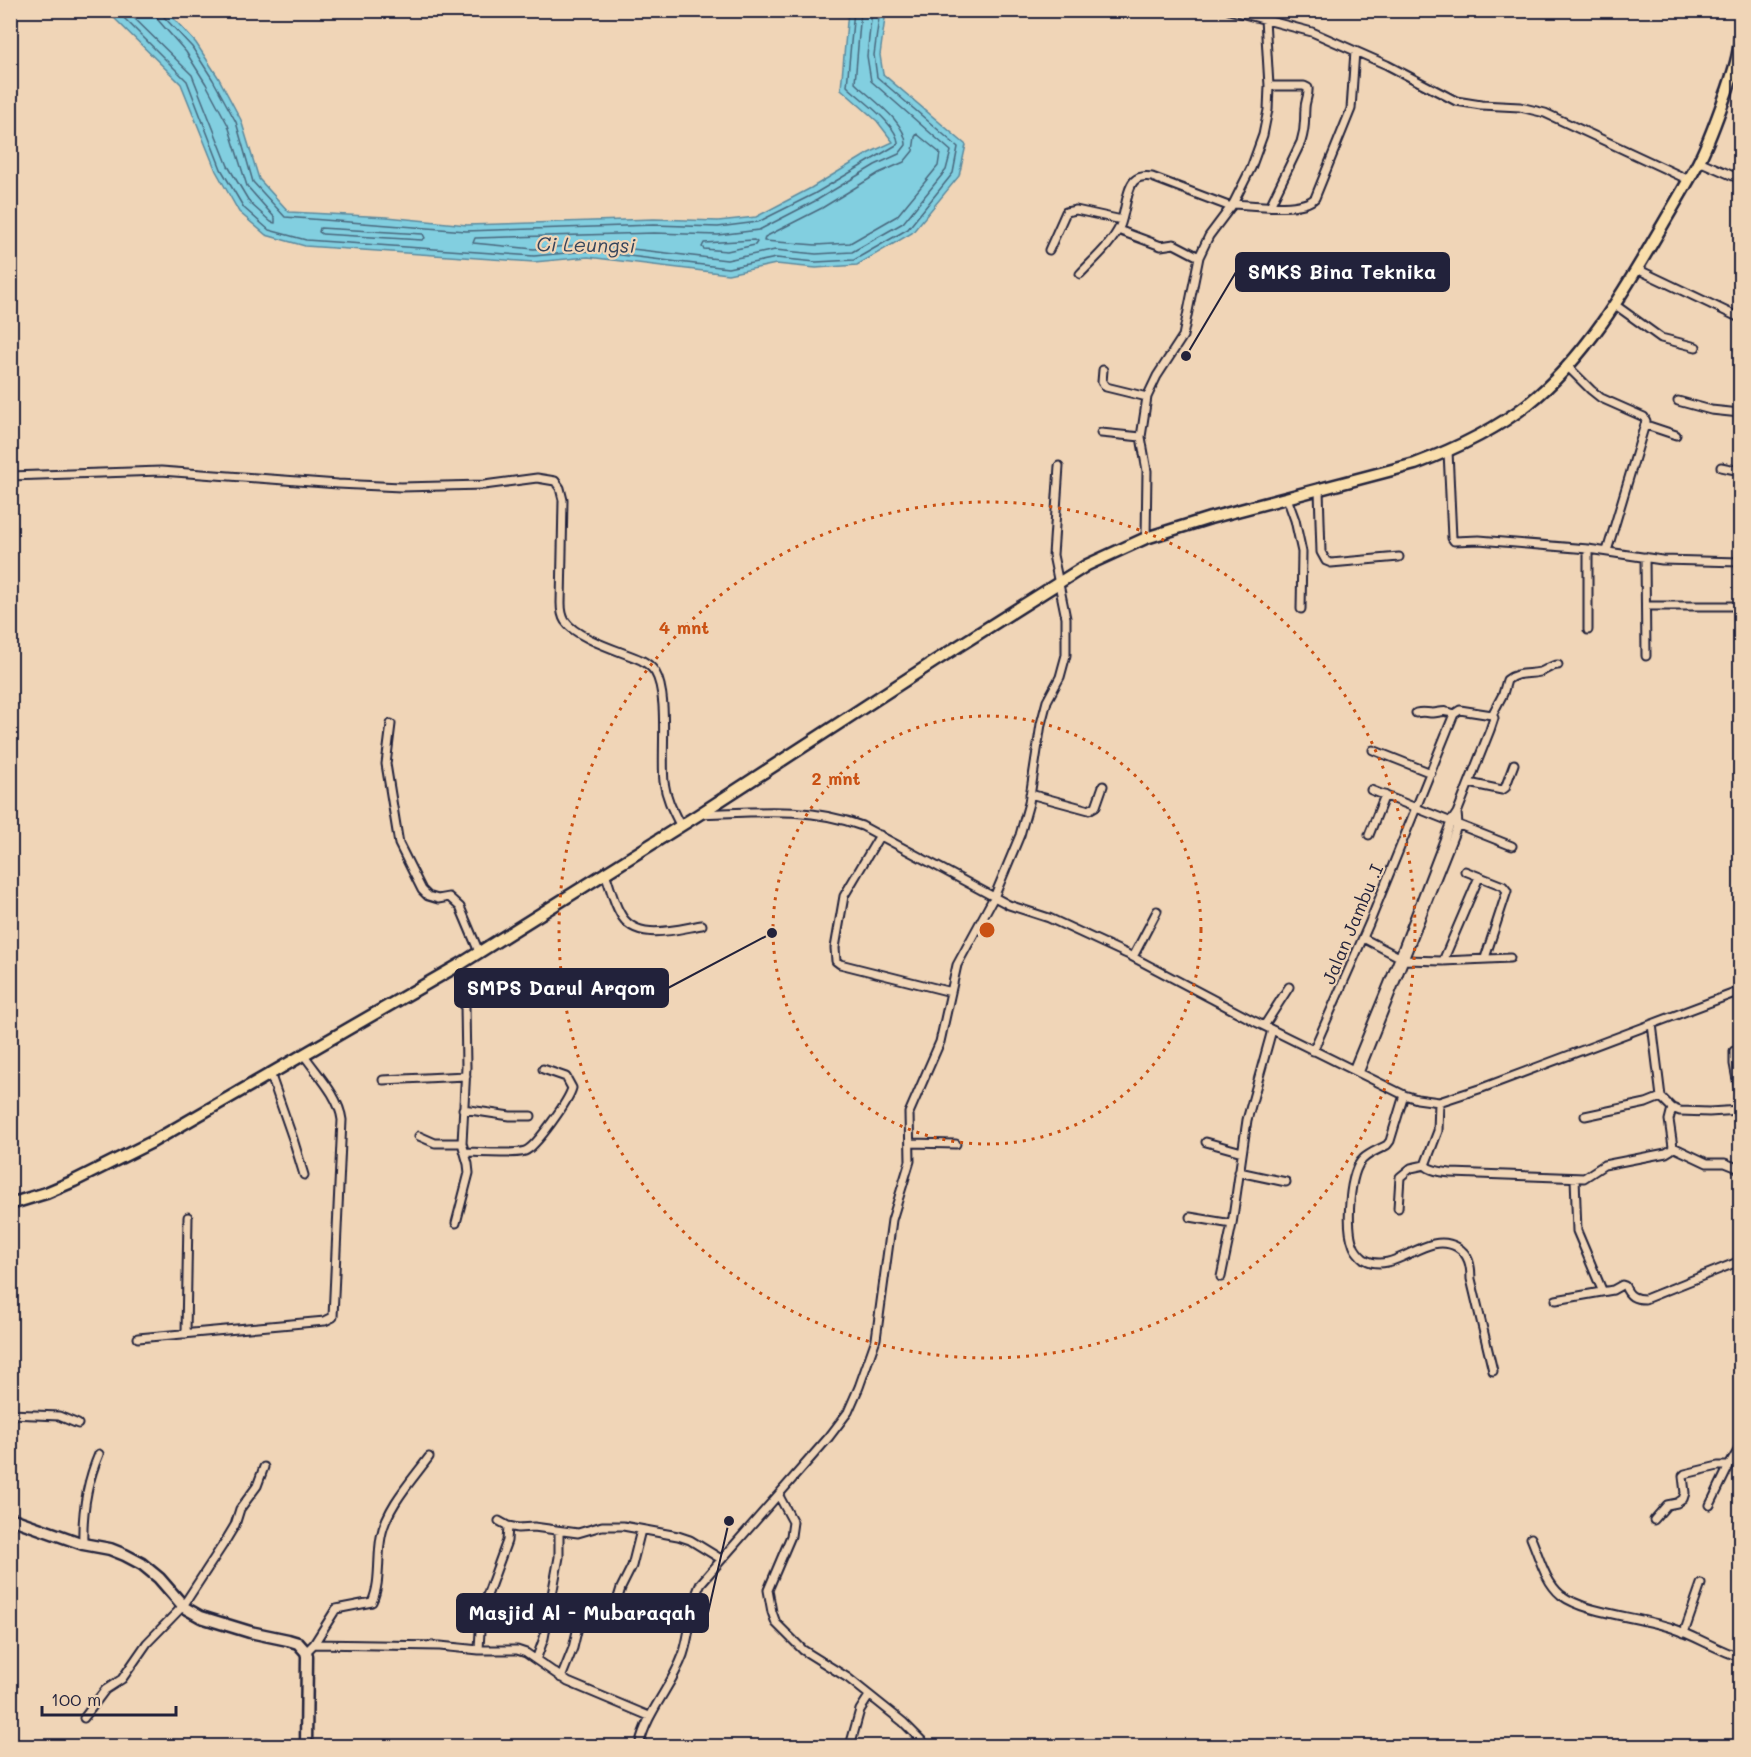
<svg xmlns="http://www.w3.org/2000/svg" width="1751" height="1757" font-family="Mali,sans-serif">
<rect width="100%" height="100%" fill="#f0d5b7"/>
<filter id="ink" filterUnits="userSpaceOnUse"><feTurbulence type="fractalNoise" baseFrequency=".0167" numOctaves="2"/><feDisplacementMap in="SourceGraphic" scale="12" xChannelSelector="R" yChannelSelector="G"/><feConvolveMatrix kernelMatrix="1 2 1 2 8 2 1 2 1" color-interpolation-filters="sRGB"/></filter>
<g filter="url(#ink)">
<path fill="#82cfe0" stroke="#5c8a9e" stroke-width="1.5" d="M107 11H167L196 43 218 77 241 120 259 179 289 212 387 217 467 225 654 219 718 221 756 217 811 188 869 153 893 142 877 121 841 89 848 11H886L880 55 883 74 966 145 959 176 912 233 857 265 816 268 776 264 728 274 588 257 534 262 305 246 266 235 239 212 216 171 181 84Z"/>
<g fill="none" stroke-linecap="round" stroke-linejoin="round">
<path stroke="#48677d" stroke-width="1.5" d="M116 10 187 81 221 169 244 208 269 230 306 240 534 256 588 251 728 268 776 258 816 262 854 260 908 229 953 173 958 147 877 77 874 55 880 10
M126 10 192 75 228 166 250 203 271 222 275 223V218L247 186 228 125 206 84 186 52 158 20 155 10
M163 10 164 17 192 47 213 80 236 122 253 182 285 217 466 231 654 225 718 227 758 222 814 194 898 144C899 125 860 99 847 86L854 10
M861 10 855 83C870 98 907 122 906 145L899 154 875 165 817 200 759 230 718 235 654 233 475 238 473 243 534 249 589 244 727 260 775 250 816 254 852 252 903 223 946 170 951 151 871 81 867 56 872 10
M917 134 940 153 938 166 897 216 850 243 816 245 764 241 765 237 822 208 879 173 904 162 913 151 915 137Z
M320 228 423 234 425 238 422 240 322 234 319 232Z
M754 240 757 242 755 245 727 251 704 249 702 247 704 243Z"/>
<g stroke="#22223b" stroke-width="11">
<path id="street" d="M1229 10 1312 32 1387 65 1456 101 1481 105 1520 107 1545 113 1689 180
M1269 86H1304L1308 88C1309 95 1305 101 1305 108 1304 123 1306 126 1301 142L1270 206
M1699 161 1740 179
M1233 204C1252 205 1301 212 1315 198L1351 109 1355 51
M1118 230 1161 246 1174 244 1199 257
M1049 250 1066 212 1076 210 1122 220
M1637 269 1740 318
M1080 274C1094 259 1111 245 1120 226 1125 215 1126 190 1134 181 1139 176 1145 176 1152 177L1231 207
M1614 304 1661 338 1696 347
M1567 366 1591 390 1601 398 1644 417 1646 421 1607 551
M1103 370 1102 382 1106 387 1147 397
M1678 401 1711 410 1740 413
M1646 425 1676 435
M1101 433 1141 437
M1448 451 1452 538 1454 541 1479 540 1588 549 1662 560 1740 562
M1721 467 1740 471
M10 476 161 471 338 484 401 487 484 485 537 478 555 481 560 488 563 500 561 603C561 609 562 616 565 621 577 639 621 651 641 660 647 663 651 666 655 672 669 695 661 753 664 782 666 798 673 811 680 825
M1319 490 1321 552 1326 561 1331 563 1399 557
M1287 498 1295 520 1302 552 1301 609
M1146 538 1147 471 1141 437 1147 397 1157 376 1183 336 1199 257 1209 236 1233 204 1251 168 1263 135 1268 110 1269 86 1265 19
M1645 557 1646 656
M1739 562 1740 549
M1646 606H1740
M1588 630V549
M1416 713C1424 711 1426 713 1433 713 1442 712 1445 710 1454 714
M1492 715 1503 694 1507 680C1519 671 1528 675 1540 672 1547 670 1551 665 1558 665
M391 724 386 764 399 844 422 890 428 896 438 899 449 897 460 907 479 952
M1373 750 1431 773
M1469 783 1502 790 1505 788 1514 764
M1371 790 1512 846
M1030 794 1089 810 1096 806 1103 786
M701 814C756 812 810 806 862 826L1009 905 1049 918 1127 954 1254 1021 1404 1095 1417 1099 1439 1102 1482 1088 1740 991
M880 835 844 896 835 948 836 961 840 964 951 992
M1369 835 1385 795
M1465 871 1503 886 1507 891 1485 958
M605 873C610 886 613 901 620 913 635 943 677 929 702 925
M1363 938 1405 960 1443 961 1510 958
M1133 957 1157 911
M1443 961 1479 877
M1652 1024 1661 1097 1672 1108 1680 1111 1709 1112 1740 1110
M1264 1026 1289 987
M1313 1051 1369 924 1454 714 1460 710 1492 715 1494 718 1490 730 1457 813 1451 822 1399 958 1353 1070
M1734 1051V1064L1740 1096
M270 1073 293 1139 304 1175
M1359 1073 1458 824 1457 813
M383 1080 466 1076
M1404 1095 1390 1141 1387 1145C1380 1149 1369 1153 1363 1159 1349 1172 1346 1227 1353 1244 1354 1249 1360 1256 1364 1259 1395 1277 1426 1229 1457 1247 1469 1254 1471 1266 1471 1279L1493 1371
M1439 1102 1438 1131 1425 1165C1430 1171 1443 1172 1451 1173L1584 1178 1604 1165 1666 1153 1671 1150 1673 1147
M1672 1108 1669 1120 1673 1147
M463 1109 510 1116H531
M1585 1116 1646 1103 1661 1097
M419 1136 435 1143H462
M1206 1142 1242 1152
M910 1143 956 1144
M1673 1147 1707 1163H1725L1740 1169
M465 1152C479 1152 514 1155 525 1151 536 1147 569 1100 572 1088L566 1077 543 1069
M1239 1172 1286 1182
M1575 1178 1577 1231 1602 1290
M1398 1208 1400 1177 1411 1168 1425 1165
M1190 1217 1232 1224
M456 1223 469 1173 468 1164 462 1143 466 1067 465 1005 459 965
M1221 1277 1232 1224 1247 1120 1272 1030
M1556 1300 1613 1290 1622 1285 1625 1286C1629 1296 1634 1299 1645 1299L1740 1261
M186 1334 188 1217
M138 1338 325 1321 333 1317 342 1120C339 1096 317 1074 304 1055
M10 1414 59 1416 78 1424
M779 1496 793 1522 791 1536 768 1590 772 1612 776 1623 803 1650 848 1678 903 1722 927 1746
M1710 1505 1729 1466
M1654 1520 1667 1505 1677 1503 1683 1499 1685 1493 1683 1476 1685 1474 1718 1466H1729L1740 1447
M499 1521 508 1526 518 1528 534 1527 578 1533 602 1526H623L678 1536 690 1540 721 1559
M1531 1538C1539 1556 1545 1582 1561 1595 1586 1614 1642 1617 1672 1628 1696 1636 1717 1650 1740 1657
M83 1544C82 1513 87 1482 99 1454
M1684 1633 1701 1584
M314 1644 336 1609 372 1602C381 1583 377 1558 381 1537 386 1508 412 1480 429 1457
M479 1650 481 1612 507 1541 508 1526
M306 1652 314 1644 440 1646 479 1650H517L526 1653 568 1682 649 1716
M536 1660 544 1638 559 1557V1531
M561 1678 573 1648 582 1610C592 1610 601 1619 611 1620L612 1617 621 1588 632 1566 641 1530
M84 1718 105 1690 122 1679 147 1643 183 1606 226 1540 235 1525 240 1509 257 1486 264 1467
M257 1746V1743
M639 1746C647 1711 671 1688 683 1655 691 1632 690 1604 701 1583L829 1437 848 1412 859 1387 876 1339 892 1220 910 1161 909 1113 940 1042 957 965 995 895 1020 835 1029 803 1041 724 1047 701 1060 677 1066 655V618L1053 555 1059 466
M850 1746 860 1710 869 1696
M1738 1746 1740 1735"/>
</g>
<g stroke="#22223b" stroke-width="15">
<path id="secondary" d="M10 1518 83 1544 110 1549 125 1555 142 1564 159 1578 185 1608 201 1617 250 1632 288 1640 298 1643 306 1652 307 1656 306 1746"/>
</g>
<g stroke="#22223b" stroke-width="15">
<path id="primary" d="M10 1204 46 1193 74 1181 152 1142 459 965 698 815 935 661 1087 565 1146 538 1210 518 1415 464C1455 449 1494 431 1528 404 1586 358 1625 290 1662 226 1674 205 1687 184 1698 163 1710 140 1718 115 1727 91 1733 73 1739 56 1740 38"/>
</g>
<use href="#street" stroke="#f0d5b7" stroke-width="7"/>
<use href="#secondary" stroke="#f0d5b7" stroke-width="10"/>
<use href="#primary" stroke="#f9deab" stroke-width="10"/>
</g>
</g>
<g fill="none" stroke="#ca5113" stroke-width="3" stroke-dasharray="3 6">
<circle cx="987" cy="930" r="214"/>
<circle cx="987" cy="930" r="428"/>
</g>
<g text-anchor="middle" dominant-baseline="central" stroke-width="4.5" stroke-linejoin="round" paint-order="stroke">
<g font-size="18" fill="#22223b" stroke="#f0d5b7">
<text transform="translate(1352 924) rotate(-67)">Jalan Jambu .I</text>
</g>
<g font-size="20" font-style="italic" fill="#35455c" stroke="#f0d5b7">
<text transform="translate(586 244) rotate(1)">Ci Leungsi</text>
</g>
</g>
<circle cx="987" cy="930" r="9" fill="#ca5113" stroke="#f0d5b7" stroke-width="3"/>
<g font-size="18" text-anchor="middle" font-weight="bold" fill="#ca5113" stroke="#f0d5b7" stroke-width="4.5" stroke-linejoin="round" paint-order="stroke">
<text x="684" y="634">4 mnt</text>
<text x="836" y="785">2 mnt</text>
</g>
<path fill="none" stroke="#22223b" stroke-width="2" d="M1186 356L1236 272M772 933L668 988M729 1521L708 1613"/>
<g fill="#22223b" stroke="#f0d5b7" stroke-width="2">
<circle cx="1186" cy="356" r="6"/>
<circle cx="772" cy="933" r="6"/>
<circle cx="729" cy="1521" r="6"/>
</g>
<g fill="#22223b" stroke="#22223b" stroke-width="2">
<rect x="1236" y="253" width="213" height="38" rx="6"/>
<rect x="455" y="969" width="213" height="38" rx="6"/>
<rect x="457" y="1594" width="251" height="38" rx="6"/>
</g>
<g font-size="20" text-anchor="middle" font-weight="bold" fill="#fff">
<text x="1342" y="279">SMKS Bina Teknika</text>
<text x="561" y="995">SMPS Darul Arqom</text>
<text x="582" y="1620">Masjid Al - Mubaraqah</text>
</g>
<rect width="1751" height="1757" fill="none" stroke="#f0d5b7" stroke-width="36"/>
<rect x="18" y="18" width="1715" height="1721" fill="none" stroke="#22223b" stroke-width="2" filter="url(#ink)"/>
<path d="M42 1706v9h134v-9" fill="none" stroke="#22223b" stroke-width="3"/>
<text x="51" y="1706" font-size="18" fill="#22223b" stroke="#f0d5b7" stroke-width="4.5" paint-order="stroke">100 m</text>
</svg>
